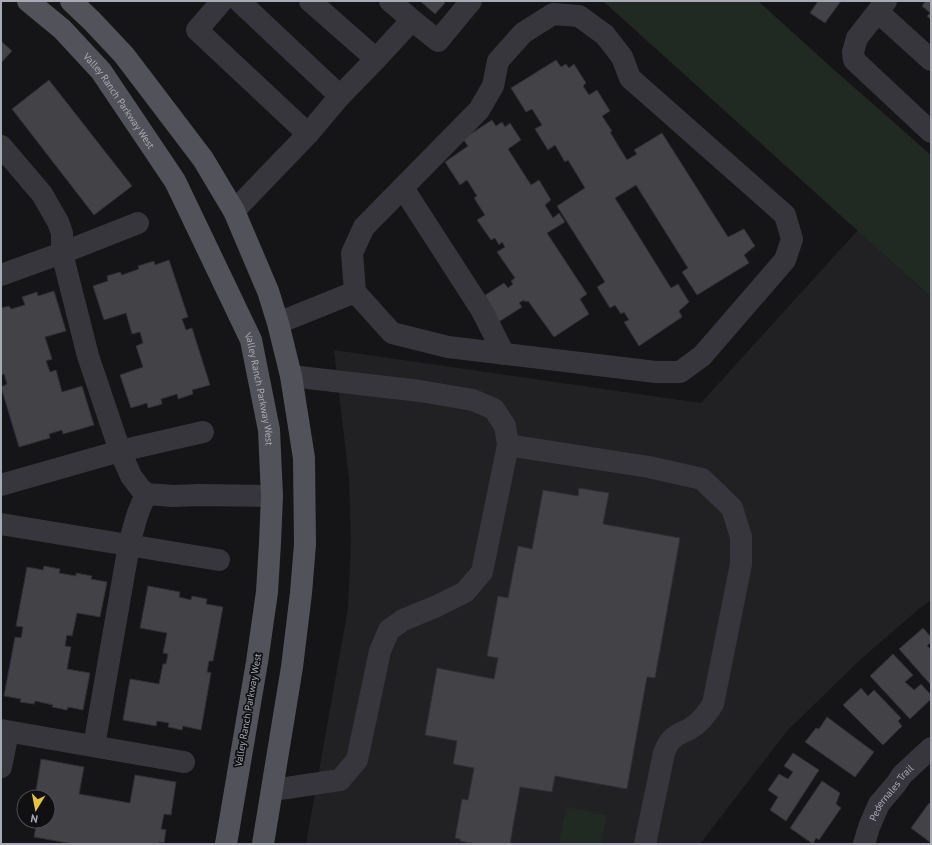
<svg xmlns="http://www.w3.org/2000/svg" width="932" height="845" font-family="'PT Sans',sans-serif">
<rect width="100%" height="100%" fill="#151517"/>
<path fill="#212124" d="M858 230 931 297V600L920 608 861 659 787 731 700 844H306L348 608 351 544 349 479 334 350 701 403Z"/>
<path fill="#212923" d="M603 1H758L832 68 931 155V297Z
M566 807 607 815 601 844H559Z"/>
<path fill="#424247" stroke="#302f33" d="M420 1H443L445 3 435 14Z
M818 1H841L825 23 810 13Z
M924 1H931V20L927 16 930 13 922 6 925 2Z
M1 41 12 51 1 63Z
M556 60 561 67 566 64 569 68 574 64 586 83 583 86 589 95 597 90 610 111 602 116 612 131 610 132 627 160 637 154 634 150 662 133 728 237 744 229 755 246 744 255 749 263 697 295 682 272 688 268 636 185 615 198 671 288 678 284 689 302 679 311 682 317 639 346 624 322 629 320 624 312 621 314 615 305 610 308 597 287 605 282 557 206 585 188 568 160 565 162 555 145 548 150 535 129 542 125 532 109 526 112 511 88Z
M49 80 132 186 94 215 12 109Z
M492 120 496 126 502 122 505 127 510 123 521 140 508 149 531 185 539 180 551 200 545 205 553 218 559 213 565 222 547 233 587 294 580 299 589 314 554 337 528 301 525 302 524 300 519 303 522 307 497 323 481 298 504 283 508 288 513 284 511 281 515 278 497 252 505 247 502 242 499 245 495 238 491 240 477 220 485 215 474 198 477 196 467 180 460 185 445 162 468 146 463 139Z
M169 260 188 317 182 319 186 330 192 328 210 385 192 390 193 394 178 399 177 394 161 399 162 404 148 408 147 403 131 408 120 375 143 367 136 346 143 343 140 332 132 334 126 313 104 320 93 286 108 281 107 276 120 272 122 275 139 269 138 266 154 261 155 265Z
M54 291 66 331 45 337 52 359 46 361 50 372 56 370 62 392 82 386 94 425 63 434 62 430 49 434 50 438 19 447 1 387 7 384 4 374 1 375V308L9 306 11 309 25 305 22 297 37 292 38 296Z
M579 488 609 493 603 524 680 538 655 678 647 677 627 789 555 776 552 792 520 787 510 844H477L460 841V839L455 838 462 799 468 800 474 768 453 764 457 741 425 735 437 668 494 679 498 658 487 656 498 596 508 598 518 546 532 549 543 490 578 496Z
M44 566 60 569 59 573 76 576V573L92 576 91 579 107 582 100 617 77 613 72 636 67 635 65 646 71 647 67 669 90 673 83 710 68 707 67 710 52 707 53 705 35 701 34 704 20 702 21 699 4 696 15 637 21 638 23 627 16 626 27 567 43 570Z
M148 586 180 592 179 597 191 600 192 596 207 599 206 604 223 607 213 661H209L207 672 211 673 201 730 183 726 182 730 168 727 169 723 157 721 156 726 123 720 130 679 159 684 163 664H166L168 654 163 653 167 633 140 628Z
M923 628 931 637V642L927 646 931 649V685L899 649Z
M893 654 913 675 905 682 914 690 921 684 931 695V699L910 719 870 676Z
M861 688 868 696 874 690 901 718 898 721 902 726 883 745 843 705Z
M827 717 874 752 855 777 805 742 816 728 819 729Z
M793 753 819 770 786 821 770 810 778 797 768 790 779 774 788 779 793 772 784 766Z
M41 759 84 767 79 794 130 803 135 775 176 782 171 815 164 814 161 829 166 830 164 843 159 842V844H73L34 837 37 821H48V797H40V792L36 791Z
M822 781 840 793 836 804 841 808 819 840 816 838 813 844 790 828Z
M929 803 931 804V843L911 828Z"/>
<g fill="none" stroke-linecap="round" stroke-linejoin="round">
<g stroke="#36363c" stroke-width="22">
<path d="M222 1 197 30 308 134"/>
<path d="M239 1 340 96"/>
<path d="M310 1 376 59"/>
<path d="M886 1 857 38 853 52 854 60 931 132"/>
<path d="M878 12 931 60"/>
<path d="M412 20 438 41 471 1"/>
<path d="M1 146 42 194 58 222 62 233V253L88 356 120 451 131 476 140 488 147 494 173 496 198 495 272 496"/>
<path d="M403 188 481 309 504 354"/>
<path d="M234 211 308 134 340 96 376 59 412 20 390 1"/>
<path d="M1 275 62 253 138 223"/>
<path d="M278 323 355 292 392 333 448 347 656 372H680L702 356 785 260 792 239 785 215 630 78 622 57 605 35 579 16 553 14 523 33 498 61 493 86 479 110 364 227 352 253 355 292"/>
<path d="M508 445 649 467 702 479 732 508 741 537V564L713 704C707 713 701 722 691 728 689 730 685 731 683 732 672 737 668 742 664 753L645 844"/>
<path d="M1 485 120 451 203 432"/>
<path d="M1 524 219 560"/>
<path d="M1 730 184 762"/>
<path d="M94 746 129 545C134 527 137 510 147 494"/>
<path d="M1 767 8 732"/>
<path d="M273 790 340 780 357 760 380 651 389 630 403 620 437 606 465 592 482 572 508 445 505 426 494 409 473 400 420 391 291 376"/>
<path id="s1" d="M864 844 869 827 879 804 896 784 902 775 931 748"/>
</g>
<g stroke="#52535a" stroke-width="22">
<path id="s2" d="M28 1 62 29 101 71 175 181 251 340 269 430 272 496 270 543 267 592 257 662 226 844"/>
<path d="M71 1 92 21 124 55 203 159 234 211 268 291 278 323 291 376 304 458 305 544 301 593 292 667 263 844"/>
</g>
</g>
<g text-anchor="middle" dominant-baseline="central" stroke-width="3.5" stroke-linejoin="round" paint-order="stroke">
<g font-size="10" fill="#a8aab6" stroke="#101012">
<text stroke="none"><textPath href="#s2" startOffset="136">Valley Ranch Parkway West</textPath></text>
<text stroke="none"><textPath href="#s2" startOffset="460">Valley Ranch Parkway West</textPath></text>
<text transform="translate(248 710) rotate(-80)">Valley Ranch Parkway West</text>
<text stroke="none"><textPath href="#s1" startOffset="59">Pedernales Trail</textPath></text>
</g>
</g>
<rect width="932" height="845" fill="none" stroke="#a8aab6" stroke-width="4"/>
<g transform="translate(36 809) rotate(190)"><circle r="19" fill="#101012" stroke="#4d4e54"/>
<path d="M0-3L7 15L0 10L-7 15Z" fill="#e9c23b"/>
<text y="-6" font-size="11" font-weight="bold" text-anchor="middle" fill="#a8aab6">N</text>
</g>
</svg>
